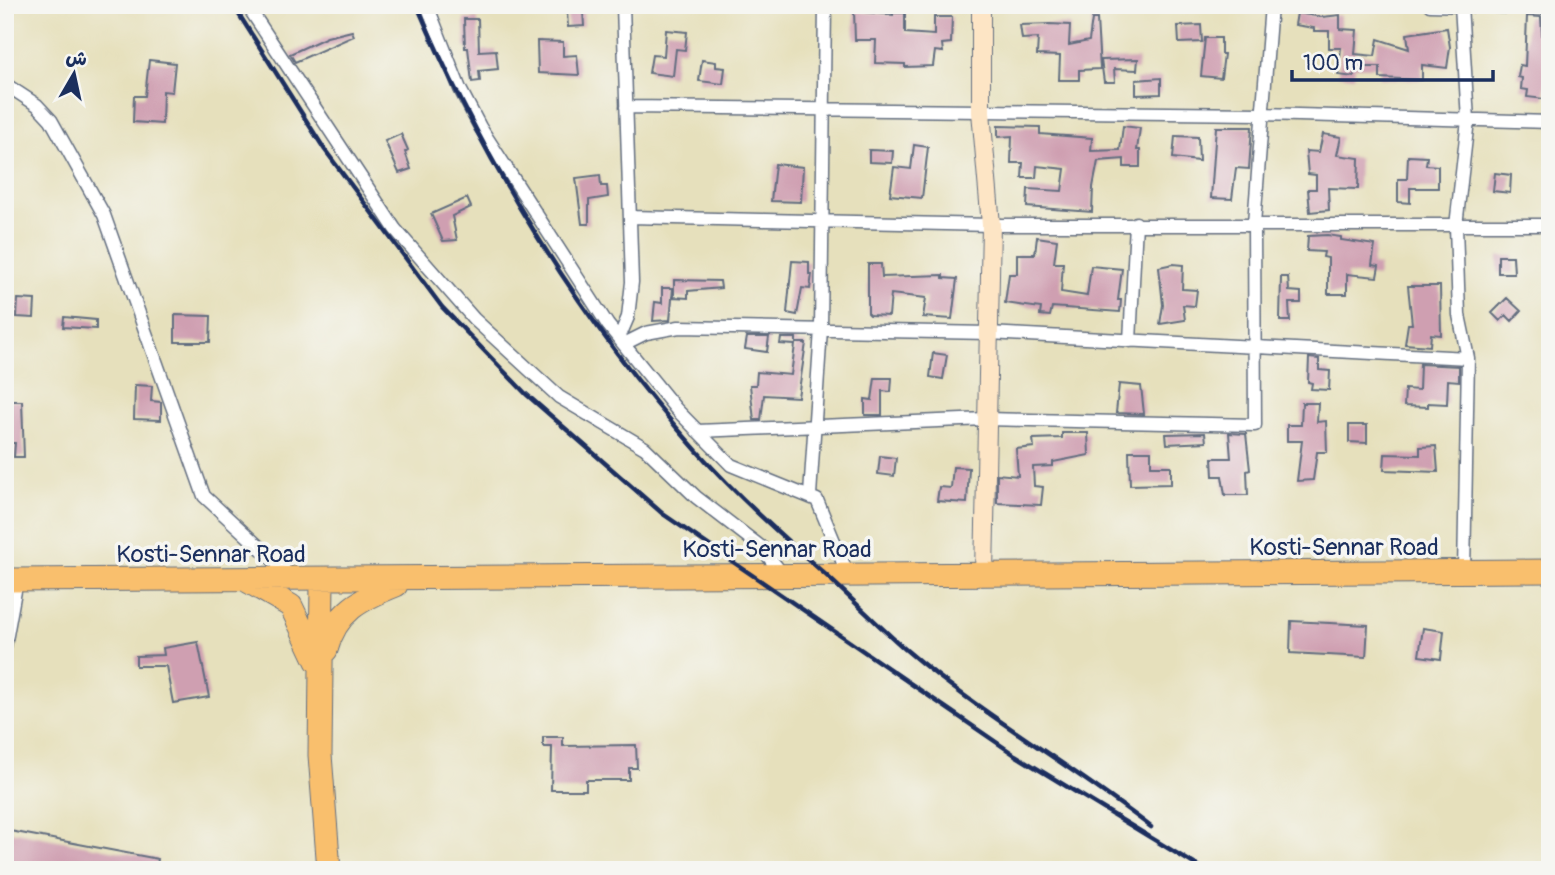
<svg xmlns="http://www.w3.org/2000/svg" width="1555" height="875" font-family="Pangolin,'Playpen Sans Arabic',sans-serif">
<rect width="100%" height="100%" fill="#f6f6f2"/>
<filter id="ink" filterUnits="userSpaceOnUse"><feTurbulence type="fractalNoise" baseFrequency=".0143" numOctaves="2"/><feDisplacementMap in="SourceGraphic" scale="14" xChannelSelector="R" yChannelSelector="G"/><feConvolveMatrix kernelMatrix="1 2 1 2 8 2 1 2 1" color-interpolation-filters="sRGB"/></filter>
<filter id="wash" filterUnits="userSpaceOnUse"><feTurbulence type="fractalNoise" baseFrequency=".00686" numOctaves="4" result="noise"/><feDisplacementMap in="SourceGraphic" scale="28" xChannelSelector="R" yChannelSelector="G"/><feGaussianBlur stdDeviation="1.57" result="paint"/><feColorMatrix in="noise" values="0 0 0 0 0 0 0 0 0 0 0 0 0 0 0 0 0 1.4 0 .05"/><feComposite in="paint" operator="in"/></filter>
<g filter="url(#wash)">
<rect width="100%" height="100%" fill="#e6e0bc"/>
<g id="blocks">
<path fill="#cf9fb1" d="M583 10 584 26 568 27 567 11Z
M854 11 893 15V13H905V33L934 35V17H952L951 43 942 44 943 52 935 51 933 66 905 67V64L875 63 876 40H855Z
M1297 13 1322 17 1340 15V29L1357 30 1355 54 1375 56 1378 39 1409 49 1407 34 1447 28 1450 47 1447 68 1422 65V80L1380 78V67H1355L1354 77 1338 75 1341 48H1329V31H1314V28L1295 25Z
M1527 16 1541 17 1543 52 1549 53 1544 99 1527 97 1528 90 1521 89 1522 78 1518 77 1520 65 1525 66Z
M464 19H478L479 51 496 50 498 69 479 71 480 81 472 82 468 48H465Z
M1092 19H1097L1100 69 1079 70V80H1059L1060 56 1037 55 1038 38 1022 39 1020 25 1050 24 1070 25 1069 45 1089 41Z
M1201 25 1202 42 1179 43 1178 26Z
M666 30 687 32 685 50 676 49 673 76 649 73 652 55 664 56Z
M352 31 354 36 295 62 290 54 327 37Z
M1205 38H1221V54H1224L1221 78 1201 76Z
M537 41 563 42V56L577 55 579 75 538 73Z
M1138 59 1137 70 1114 69 1115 82H1104L1101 60Z
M149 60 175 63 172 92 163 91 162 124 133 122 134 96H145Z
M702 60 716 62V67L725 68 723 84 699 81Z
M1161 78V94L1136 95V80Z
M998 126 1040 127V134L1092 138 1091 151 1120 150 1123 126 1140 128 1137 150H1140V167H1124V159L1098 161 1093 187 1092 212 1027 207 1028 189 1062 191 1065 169 1037 166 1036 178H1022L1023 163H1011L1012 136 998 137Z
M1216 127H1252L1249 169 1236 168 1232 199 1211 198Z
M401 134 408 150 405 152 411 169 399 173 385 141Z
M1323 134 1341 137 1337 155 1359 158 1358 189 1328 188 1329 210 1310 212 1308 189H1316V175L1308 174 1306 151 1319 152Z
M1175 136 1198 137 1199 161 1173 158Z
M914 145 928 147 922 198 890 195 894 167 911 169Z
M869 150 893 151 892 163 869 162Z
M1408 156 1427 157 1426 165 1438 166V188H1410V203L1398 202V179H1407Z
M775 164 803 167 801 202 771 201Z
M1495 173 1511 175 1510 193 1493 191Z
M600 175 601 186H607L608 197 589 200V224H582L576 178Z
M467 198 471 207 452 216 457 240 443 241 431 214Z
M1327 235 1341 237V240L1375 245 1372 265 1379 266 1377 277 1347 274V294H1328V258L1323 257 1324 252 1307 251 1308 236Z
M1037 237 1057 240 1054 263H1063L1061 292 1087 296 1091 266 1122 269 1118 300H1121L1120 312 1052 307 1050 316 1040 315 1041 308 1005 303 1009 274H1017V254H1035Z
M1498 256H1513L1514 273H1498Z
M792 261 809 262V274H812L810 289 802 288 797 315 787 313Z
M868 264H881L882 277 943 275V278L957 279 952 319 923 317 926 298 891 294 889 316 870 315 868 313Z
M1173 264 1183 265 1182 289 1197 290 1195 306 1183 305 1185 320 1160 324 1163 305 1159 267Z
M1281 277H1288L1289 291 1301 292V303H1289L1290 321H1280Z
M674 280 720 281 721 288 688 291V298L674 297Z
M1408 286H1440L1441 335 1431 334 1430 346 1405 344 1408 324H1412Z
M662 288H673L670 320 653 321 655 302 662 303Z
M1507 298 1521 311 1512 321 1506 315 1500 321 1492 313Z
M18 299 35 300 34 318 17 317Z
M175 315 211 316 210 342H175Z
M64 317 96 320V329L63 327Z
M747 337H769L767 352 745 349Z
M781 338H796V343H806L798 397 764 395 761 420H754L750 385H756L757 372 791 375 795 345 780 344Z
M933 353 947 355 943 379 930 377Z
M1309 358 1319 359V370L1330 371 1329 390 1311 389 1312 383 1308 382Z
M1420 364 1459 366V381L1448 380 1447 404 1428 403V407L1404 406 1405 389 1419 390Z
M875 378H892L891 392 882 391V415H865V399L872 400Z
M1119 384 1141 386 1144 414 1116 413Z
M135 385 152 386 151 401 161 402V420L134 419Z
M5 401H22L24 457H14L15 443H10L11 421H7Z
M1302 403H1318L1317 422 1326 421 1327 452H1317L1313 480 1297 481 1302 441H1287V425H1301Z
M1349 425H1367V443L1349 442Z
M1062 433H1088L1089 455 1053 462V466L1033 467 1034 486 1043 487 1041 505 997 503V474L1018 476 1016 449 1034 447 1033 439 1062 438Z
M1205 433 1206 442 1167 444 1166 434Z
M1229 433 1246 434 1250 470 1247 471 1248 495H1225L1222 476H1213L1212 458H1231Z
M1436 446 1438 472 1384 470 1385 454 1420 455V447Z
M1129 451H1151V466H1171V484L1130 485Z
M880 456 896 458 894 476 878 474Z
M953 467 969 468 967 503 937 501 939 487 951 488Z
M1291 621 1368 625 1366 657 1290 653Z
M1423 628 1444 631 1441 659 1419 656Z
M198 642 209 697 173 703 166 666H136V656L164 655 163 648Z
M543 737H563V746L636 745 637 768H629V780H586V790H551L552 747H543Z
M5 830 158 859 156 870H40L5 863Z"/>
</g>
</g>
<g filter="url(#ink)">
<use href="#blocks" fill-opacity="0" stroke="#626d7f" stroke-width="2"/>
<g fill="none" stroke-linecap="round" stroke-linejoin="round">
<g stroke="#626d7f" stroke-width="15">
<path id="street" d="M247 5 395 229 474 319 559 397 645 448 696 497 761 547 783 575
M427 5 460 89 480 127 608 325 676 409 731 465 817 500 848 575
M1430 5 1550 8
M1461 5 1468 120 1456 226 1459 315 1468 358 1464 572
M5 84 37 105 51 120 104 215 204 496 293 578
M626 107 1260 114 1550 122
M630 217 991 225H1550
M619 338 628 317 632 282 623 5
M1130 341 1136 223
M624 344 646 333 679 327 989 333 1468 358
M697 431 986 419 1255 425 1254 224 1271 5
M810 495 821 329 825 5
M5 646 17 580"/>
</g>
<g stroke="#626d7f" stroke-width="20">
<path id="secondary" d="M981 5V112L991 225 984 575"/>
</g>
<g stroke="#626d7f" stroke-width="25">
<path id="highway" d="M5 580 1550 571
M246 580 291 606 317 661
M322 581 320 755 329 870
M326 650C336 611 361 599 396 585"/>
</g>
<use href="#street" stroke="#fff" stroke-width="12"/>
<use href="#secondary" stroke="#fde5c5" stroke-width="18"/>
<use href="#highway" stroke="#f9bf6d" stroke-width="23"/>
<path stroke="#1b2f5e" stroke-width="4.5" d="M233 5 325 150 442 307 526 394 663 514 1015 755 1204 870
M417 5C485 165 581 321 697 451 737 496 782 536 827 576 853 600 878 625 905 649 982 715 1071 765 1151 827"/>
</g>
</g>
<g text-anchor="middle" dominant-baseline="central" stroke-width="7" stroke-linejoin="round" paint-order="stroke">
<g font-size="24" fill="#1b2f5e" stroke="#f6f6f2">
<text x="1344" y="547">Kosti-Sennar Road</text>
<text x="777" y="549">Kosti-Sennar Road</text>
<text x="211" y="554">Kosti-Sennar Road</text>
</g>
</g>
<rect width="1555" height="875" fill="none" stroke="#f6f6f2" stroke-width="28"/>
<g transform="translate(74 74) rotate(9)" stroke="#f6f6f2" stroke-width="5" paint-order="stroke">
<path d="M0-5L12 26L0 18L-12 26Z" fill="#1b2f5e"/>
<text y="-10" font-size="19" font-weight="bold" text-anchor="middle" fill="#1b2f5e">ش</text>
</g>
<path d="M1292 70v10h201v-10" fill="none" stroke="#1b2f5e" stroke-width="3.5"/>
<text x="1303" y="70" font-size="21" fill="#1b2f5e" stroke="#f6f6f2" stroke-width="5" paint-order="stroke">100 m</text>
</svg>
